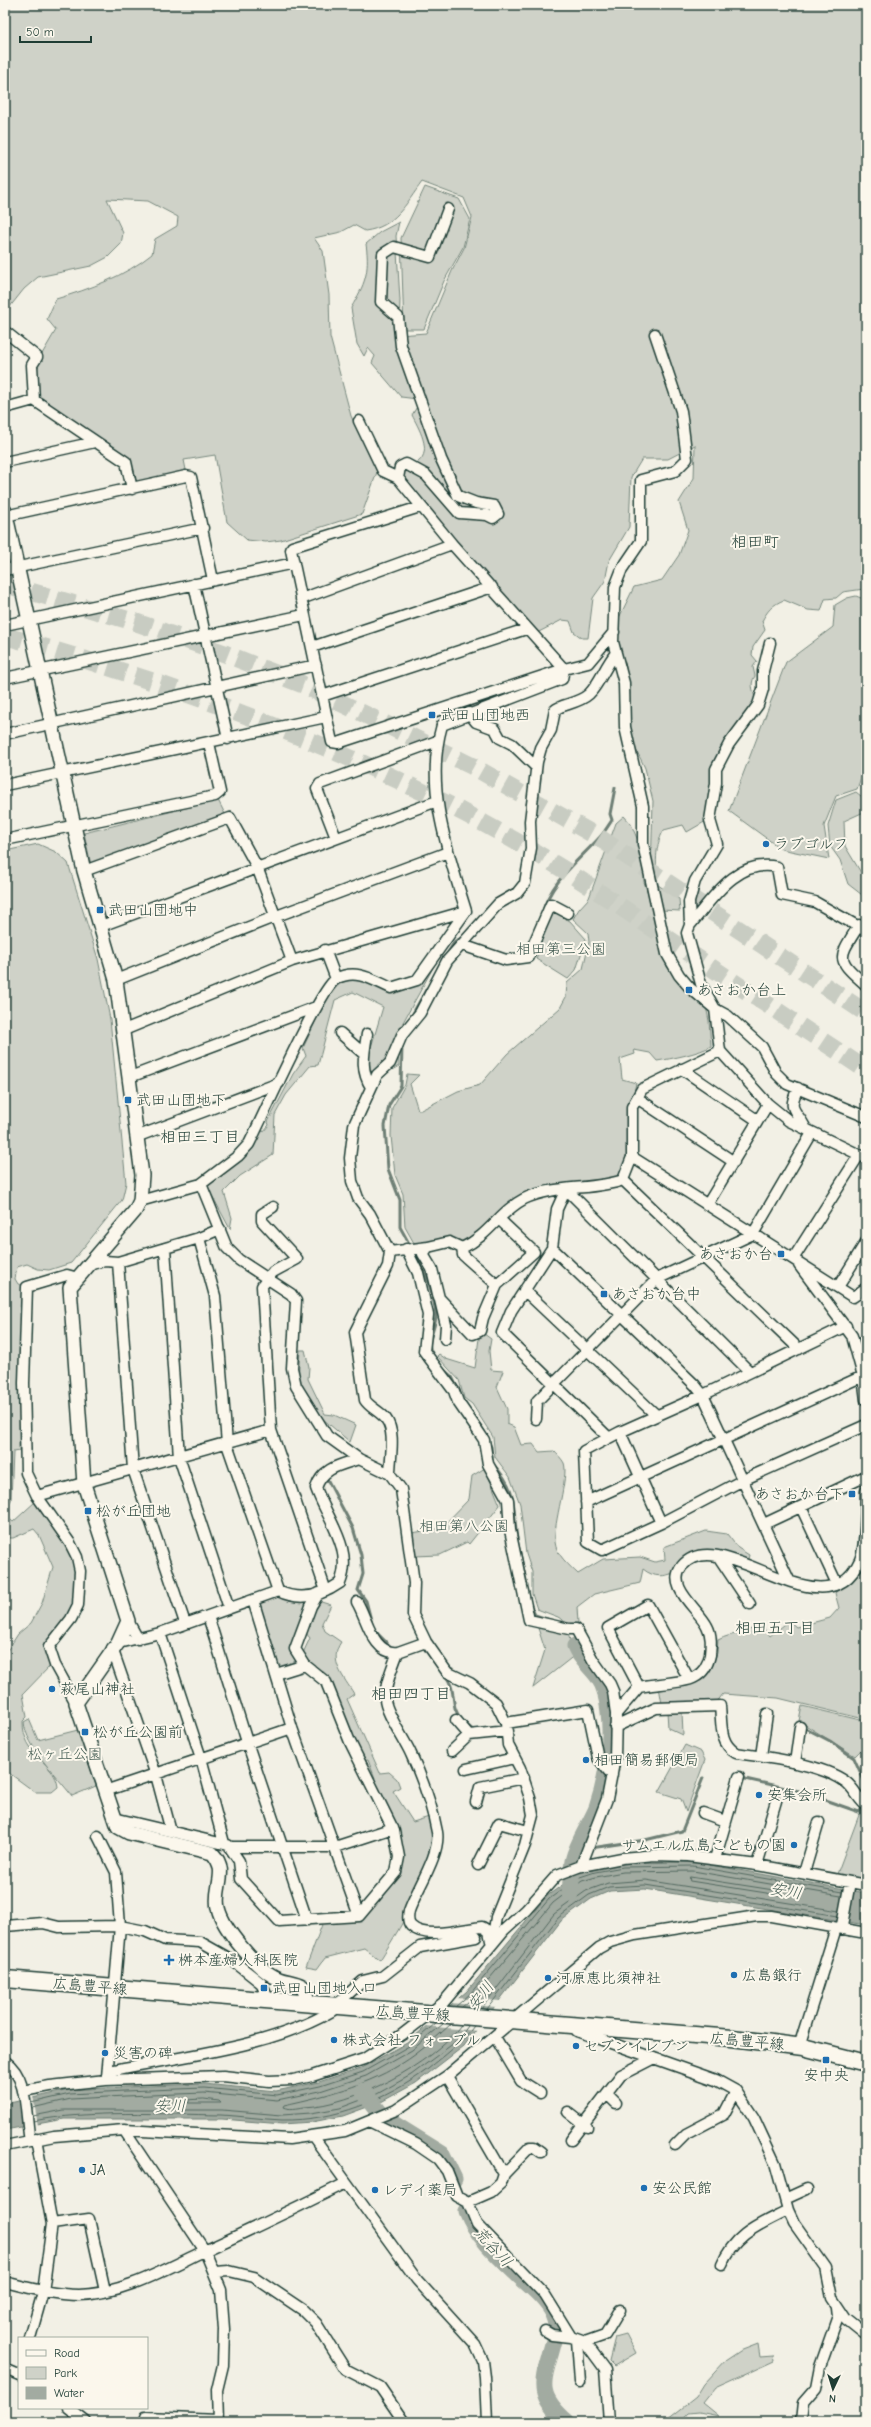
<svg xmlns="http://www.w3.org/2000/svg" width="871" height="2427" font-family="'Comic Neue','Klee One',sans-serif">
<rect width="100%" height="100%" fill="#f2f0e5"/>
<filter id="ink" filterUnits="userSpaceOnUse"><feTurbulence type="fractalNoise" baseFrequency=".025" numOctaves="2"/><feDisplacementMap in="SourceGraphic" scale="8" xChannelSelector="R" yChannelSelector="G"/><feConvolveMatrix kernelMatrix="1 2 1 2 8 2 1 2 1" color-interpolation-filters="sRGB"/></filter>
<g filter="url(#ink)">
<path fill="#cfd2c8" stroke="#77887e" d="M5 5H866V591L864 589 843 592 836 598 825 599 821 611 808 610 784 600C773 604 767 611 762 621L765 630 753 647 752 655 757 661 753 667 755 676C748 686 756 693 755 703L712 783 706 821 687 832 683 825 664 830C654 846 656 867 658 885L679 899 680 911 661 910 651 872 653 801 645 768 631 739 627 712 630 693 626 667 619 646 617 622 634 587 662 580 679 555 688 530 679 502 694 478 695 445 668 459H642L631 477 629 527 609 561 605 581 593 598 588 638H582L574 632 570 621 562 620 535 634 456 543 402 475 403 468C407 466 414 465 418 462 433 451 418 427 412 415L418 405 417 399 401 397 372 363 375 356 368 348 364 356 357 344 351 308C365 284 370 272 366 244L380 232 399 222 396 236 400 300 399 335 426 333 452 271 464 248 472 217 464 198 422 182C405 205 395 227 365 231L354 225 341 232 314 238 323 251 329 295 330 337 351 416 377 472 362 514 281 540 266 542 247 540 227 522 215 455 184 460 186 470 132 483 127 460 38 398 35 366 56 330 47 319 56 299C90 289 125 276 152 254L155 239 177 226 178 217 148 201 107 199 123 233 121 244 108 257 91 266 38 277 24 289 5 313Z
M425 187 459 199 470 219 463 247 444 281 424 329H404L401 238Z
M856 596 866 600V763L857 789 836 796 824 826 829 859 781 849 729 811 786 662 833 627 835 605 847 598Z
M856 792 866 800V811L844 821 845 846 866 881V898L848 884 840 860 830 846 828 826 836 800Z
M218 800 226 816 91 865 84 833Z
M624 816 631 824 641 848 644 882 654 910 667 967 686 990 706 1006 709 1021 711 1046C701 1053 670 1059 657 1061L650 1053 634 1050 635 1054 620 1059 622 1079 636 1083 630 1111 625 1172 616 1179 524 1197 482 1235 463 1243 451 1237 431 1243H414L405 1227 403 1194 395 1175 391 1136 392 1108 405 1085 407 1074 419 1075 410 1084 418 1110H421L458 1091 480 1085 507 1054 560 1008 566 997 567 983 583 969 589 942 588 933 573 919 579 909 589 898 616 823Z
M38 844 56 852 68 863 98 959 110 1019 126 1183 122 1200 71 1263 49 1270 38 1269 27 1264 17 1267 15 1279 18 1284 24 1286 19 1451 13 1452 11 1500 5 1513V851Z
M552 911 570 921 586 939 576 970 568 979 536 959Z
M440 955 401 1026 398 1035 399 1066 384 1074 370 1077 367 1061 383 1007 353 992 335 1000 318 1065 310 1066 286 1095 275 1115 273 1155 240 1176 224 1192 232 1218 230 1229 206 1184 261 1129 263 1132 269 1125 268 1122 293 1074 306 1056 303 1048 328 995 337 981 359 978 401 990Z
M480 1331 491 1339 489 1351 491 1370 503 1371 497 1387 507 1409V1424L514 1427 521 1445 533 1444 539 1452 554 1451C557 1454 562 1459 564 1463 569 1477 553 1523 555 1542 556 1555 570 1566 578 1574L603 1559 640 1557 655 1562 665 1560 664 1547 706 1531 727 1534 738 1548 749 1555 747 1563 707 1552C686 1565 665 1587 643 1569L640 1583 594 1594 577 1607 578 1623 571 1626 558 1617 537 1609 532 1594V1572L526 1554 520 1504 510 1477 495 1457 493 1437 472 1404 464 1398 459 1380 437 1356 439 1354 446 1359 475 1368Z
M300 1350H305L309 1367 308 1379 325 1414 334 1415 356 1425 350 1442 323 1419 298 1381Z
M485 1468 500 1505 469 1544 467 1542 440 1555 414 1556 412 1533 441 1528 469 1499 472 1476Z
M36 1501 75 1561 76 1604 45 1650 51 1665 23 1694 27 1717 23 1721C22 1756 56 1763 58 1787L52 1792H35L5 1770V1654L18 1634 31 1623 42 1603 53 1567 39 1535 34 1529 13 1538H5V1515L13 1522Z
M866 1563V1723L860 1718 778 1698 723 1694 716 1703 662 1704 659 1687 711 1668 717 1653 718 1640C733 1632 745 1635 760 1624L770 1636 789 1621 796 1627 830 1618 839 1608 835 1593Z
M275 1593 312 1598 292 1650 301 1664 279 1671 258 1600Z
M318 1601 331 1605 322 1623 325 1631 341 1642C328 1661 344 1677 354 1694L347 1699 380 1773 389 1772 397 1779 400 1787 393 1791 413 1822 429 1817C443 1861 403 1923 380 1960L364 1948 325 1958 317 1969 306 1967 323 1922 359 1916 386 1886 399 1857 372 1782 375 1778 368 1760 362 1761 323 1672 308 1663 303 1653 310 1638 305 1632Z
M538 1628H551L568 1634 575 1655 533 1688 545 1650Z
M802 1706 860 1720 866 1724V1745L855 1756 799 1721Z
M667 1711 682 1712 683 1735 668 1728Z
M29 1719 38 1740 78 1730 96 1786 72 1796C57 1776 26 1747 24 1722Z
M685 1745 701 1752 705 1760 686 1812 681 1799 659 1792Z
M865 1809H866V1881L837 1874 859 1815Z
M626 2334 636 2353 614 2366 609 2361 615 2337Z
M758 2344 760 2357 773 2356 774 2361 715 2388 703 2403 719 2416 699 2412 689 2413 681 2422H664L696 2397 704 2384 725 2361 740 2351Z"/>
<path fill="#a2aba1" stroke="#6e7f75" d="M694 1862 866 1893V1925L645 1889 610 1891 591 1899 561 1921 464 2046 416 2083 381 2102 343 2116 312 2122 282 2124 222 2119H64L5 2130V2104L69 2090 124 2087 204 2084 276 2091 319 2082 361 2068 407 2043 467 1991 547 1896 579 1873 622 1863Z"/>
<path fill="#f2f0e5" d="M456 1998 501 2001 496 2007 450 2003Z
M428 2022 481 2027 478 2031 425 2026Z
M33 2096 38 2126 23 2129 18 2099Z"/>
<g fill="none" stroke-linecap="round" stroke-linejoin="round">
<path stroke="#536960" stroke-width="1" d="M690 1877 780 1891 782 1893 779 1895 690 1881Z
M455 2007 470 1994 549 1899 580 1877 595 1872 623 1867 693 1866 842 1892
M462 2007 474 1997 553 1903 582 1881 596 1877 623 1872 693 1871 841 1896
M481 2009 554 1914 586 1891 608 1883 646 1880 839 1911
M487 2009 558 1918 589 1895 609 1887 645 1885 838 1916
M451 2024C440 2034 428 2045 416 2054 377 2083 330 2095 284 2105L283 2107C289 2110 298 2108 304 2107 354 2105 431 2065 461 2025
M204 2099 219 2101 221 2103H188L190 2100Z
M31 2103 70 2094 124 2091 204 2088 277 2095 320 2086 363 2072 409 2046 436 2023
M32 2108 71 2099 125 2096 204 2093 277 2100 320 2091 366 2076 412 2050 443 2024
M33 2116 64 2110H222L282 2115 311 2113 340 2108 377 2094 411 2075 458 2040 468 2026
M33 2121C90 2110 162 2114 221 2115 241 2116 261 2119 282 2120 334 2121 386 2100 428 2069 445 2055 461 2044 474 2026"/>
<path stroke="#6e7f75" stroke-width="3" d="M542 914C550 882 578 861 599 838 604 833 608 826 612 820L610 814 615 788
M446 956 455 941 464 937
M411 1017 427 988
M402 1046 401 1086 389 1105 385 1126 388 1169 400 1200V1227L411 1247
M214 1204 230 1244
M414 1251C425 1268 434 1295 436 1315 436 1329 425 1342 432 1354
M444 1370 452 1377 458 1389
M470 1411 484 1431
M488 1440 491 1447 492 1457
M493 1464C519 1492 512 1505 517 1539 520 1555 524 1570 527 1585
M326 1477 353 1528 361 1555 363 1574 358 1590 366 1601 372 1624
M531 1606 535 1615 553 1621
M374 1630 394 1650
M427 1652 433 1660
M445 1675C454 1686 452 1695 455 1708 458 1718 467 1725 475 1732
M803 1727 830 1741 854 1758 866 1785
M741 1778 799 1791 859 1812 865 1807
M591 1848 645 1840 682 1831 703 1778
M578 1850 585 1849"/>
<path stroke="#a2aba1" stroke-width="17" d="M570 1894C571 1883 571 1872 573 1861 577 1843 590 1825 597 1808 609 1773 615 1727 605 1691 600 1672 583 1665 575 1646
M363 2091 384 2118 442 2154 454 2179
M467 2211C476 2235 496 2254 515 2272 528 2285 551 2301 556 2320 558 2328 556 2336 553 2344 543 2382 534 2393 567 2422"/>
<path stroke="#c8ccc2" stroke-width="18" stroke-dasharray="18 9" stroke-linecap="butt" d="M5 584 135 622 226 654 304 685 472 766 598 837 866 1013
M5 636C186 687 374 757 536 853 581 879 624 909 667 938 733 982 800 1026 866 1070"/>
<g stroke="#1f3d34" stroke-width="13">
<path id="minor" d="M5 334 7 333 37 357 32 365 34 400 126 462 132 489
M655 334 681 411 687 459 675 471 641 480V541L622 569 615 587 613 642 624 683 625 727 643 806V844L667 954 679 975 690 988 715 1009 728 1016 762 1047 776 1073 787 1084 866 1117
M5 408 34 400
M359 421 383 471 398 478 452 544 564 669 562 679 442 725C424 787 448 852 466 911
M5 462 95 442
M398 478 400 467 406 464 426 475 459 513 487 515 493 518 498 514 494 506 476 503 458 496 441 459 401 346 398 317 381 302 383 254 394 247 430 257 448 209
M420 507 292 547 291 550 332 742 338 743 564 669 588 663 614 632
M5 516 186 476 191 477 213 580
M5 570 203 528
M194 584 228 739
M301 599 452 544
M5 625 294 563
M770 643 763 671V689L758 705 729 744 716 769V783L710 820 717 844 695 881 689 902 690 925 687 933 701 984 715 1009 720 1051 768 1104 789 1121 866 1158
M312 647 492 587
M5 678 304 615
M322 696 526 629
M469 713 476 722 495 729 500 738 512 744 536 767
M5 734 316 665
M5 785 326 717
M336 838 317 789 320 784 437 741
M5 840 215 796 220 792 209 743
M84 871 230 818 257 867 292 961
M690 925C712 899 737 858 777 867L782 895 815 902 866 931
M859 925C838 959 835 958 866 985
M101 926 437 801
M462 945 506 960 528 957 551 904 568 913
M325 950 336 979
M116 980 274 917 448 852
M124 1030 292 961 466 911
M340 1033 364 1054
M367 1034C364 1054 360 1070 371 1087
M682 1069 757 1120
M130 1077 316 1007
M798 1088C787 1111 795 1108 805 1127
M637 1098 734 1162
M136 1137 279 1083
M632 1157 853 1297 866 1288
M623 1180 799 1349
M201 1184 227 1248 239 1260 291 1294 296 1301 292 1368 296 1386 327 1436 359 1459 390 1474 401 1489 414 1583 413 1615 426 1642 447 1672 470 1683 496 1703 506 1723 508 1745 520 1768 530 1798 533 1815 525 1845 496 1917 492 1943
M566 1189 557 1209 552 1248 695 1385 703 1395 789 1580
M566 1189 750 1372
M140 1201 201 1184 238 1156 249 1144C262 1119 320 988 336 979 356 968 373 980 391 988L417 980 466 911
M707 1205 768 1104
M273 1207 262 1214V1221L297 1259 273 1272 262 1286 271 1430 326 1591
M199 1238 215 1296 227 1444 278 1591
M428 1247 423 1254 432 1269 439 1298 473 1334 480 1331 483 1318 497 1285 534 1252 499 1219
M165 1248 179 1457 229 1608
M462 1248 463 1255 497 1285
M552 1248 511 1311 502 1333 609 1438
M406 1249 418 1273 428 1315 424 1351 454 1391 458 1402 478 1431 484 1440 488 1464 508 1500 510 1530 529 1620 569 1629H576L593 1660 610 1684 613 1691 616 1714 615 1758 607 1799 581 1866
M390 1252 428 1247 449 1242 462 1248C490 1235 499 1212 524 1199 555 1184 592 1191 623 1180L632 1157V1107L642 1089 720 1051
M793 1259 859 1155
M118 1262 133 1469 185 1623
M91 1264 105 1261 118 1262 199 1238 220 1229
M799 1265 852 1336 863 1376 866 1400
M838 1287 866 1242
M524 1290 656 1415
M440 1300 446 1325 445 1339
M846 1326 703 1395 620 1432 584 1451 588 1542 602 1550 661 1523 743 1480 866 1425
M536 1419 537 1401 657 1279 753 1234 812 1133
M620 1432 661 1523
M390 1474C390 1458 396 1432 386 1419 380 1411 370 1408 365 1400L355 1332 388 1266 390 1252 370 1214 358 1198 352 1181 350 1158 354 1125 377 1075 390 1063 402 1035 420 1013 447 961 498 904 517 893 525 883 531 848 530 821 537 762 541 748 551 730 555 710C561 704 578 704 589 694 600 683 605 666 616 653
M37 1496 271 1430
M586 1502 863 1376
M801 1507 837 1584
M764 1524 866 1476
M718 1556 750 1604
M253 1600 292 1728 359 1916
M357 1602C367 1618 373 1656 398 1652
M208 1616 247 1742 307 1920
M128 1621 138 1639
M160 1633 201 1758 224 1843
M426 1642 398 1652C393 1666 385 1684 385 1699 385 1712 405 1740 411 1754 422 1778 432 1805 437 1832 441 1854 416 1890 409 1911 408 1916 407 1922 411 1926 425 1940 463 1929 482 1927L489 1931 491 1941
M118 1643 160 1633 278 1591C299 1601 320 1597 340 1583 354 1549 327 1519 316 1488 322 1468 340 1465 359 1459
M112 1648 156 1775 171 1831
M276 1674 305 1665
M639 1687 608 1628 648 1605 689 1679
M76 1703 55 1665 49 1647 71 1619 78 1605 80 1571 77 1557 70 1543 37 1496 26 1473 24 1383 27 1287 67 1275 78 1278
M616 1714 639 1687C652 1684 686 1683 695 1677 703 1673 708 1664 710 1655 711 1645 712 1635 707 1626 699 1609 665 1587 682 1566 720 1520 825 1638 860 1560 867 1543 865 1510 866 1491
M456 1720 469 1735
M506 1723 588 1710 598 1758 612 1775
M615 1727 656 1708 720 1706C722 1724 719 1743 736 1753 766 1757 822 1764 846 1782 854 1788 860 1802 866 1805
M452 1751 469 1735 508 1731
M761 1756 767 1714
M795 1763 800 1727
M466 1769 514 1758
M105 1791 292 1728
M476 1802 480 1787 524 1778
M703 1813 725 1821
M114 1818 228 1845 239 1861 241 1879 279 1921 359 1916 396 1872 399 1857 394 1831 350 1742 326 1682 305 1665 295 1649 311 1606 319 1593
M98 1836 116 1872 120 1926 107 2077
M231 1847H335L393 1828
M715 1859 739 1777
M478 1865 499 1823 528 1831
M757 1865 776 1801
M804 1873 819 1822
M842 1925 850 1882
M5 1926 43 1923 59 1927 120 1926 145 1931 165 1940 200 1942 232 1960 261 1983 269 2001
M577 2031 716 2080 736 2091 754 2118 775 2163 788 2210 794 2223 826 2268 832 2298 846 2319 866 2335
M495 2037 521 2081 540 2093
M801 2040 836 1928
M5 2061C29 2078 25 2115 30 2141
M109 2071C180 2056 270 2048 332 2011L333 2007 363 1981 383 1976 420 1947 476 1937
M447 2076 504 2174
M23 2091 50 2086 106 2080 223 2076 269 2081 293 2080 312 2076 364 2059 403 2034 443 2003 504 1930 526 1910 557 1875 581 1866 622 1858 655 1855 688 1856 757 1865 866 1885
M607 2094 616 2103
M568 2112 587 2127
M371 2122 416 2144 438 2159 447 2171 457 2196 468 2202 477 2224 545 2295 571 2337 585 2342 605 2369 609 2422
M124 2130 205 2251 221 2290 224 2329 223 2365 217 2390 218 2422
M317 2137 315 2139 417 2280 475 2344 483 2361 485 2377 487 2422
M571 2140 621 2075 654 2058
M675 2145 686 2134 724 2114 736 2091
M5 2146 54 2136 124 2130 289 2139 345 2131 396 2110 447 2076 599 1948 610 1942 635 1935 757 1916H771L866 1933
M785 2199 807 2189
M468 2202 491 2192 501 2183 504 2174 530 2147H534L541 2152
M52 2224 89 2219 105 2291
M722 2265C735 2233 759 2225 788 2210
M215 2272 229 2271 254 2277 303 2310 316 2323 345 2369 380 2387 404 2422
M5 2282C29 2288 54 2295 79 2295 122 2294 164 2270 202 2252 250 2230 298 2207 346 2183
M545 2331 552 2335 571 2337
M30 2338 43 2292 52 2224 36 2139
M577 2340 580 2382
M585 2342 605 2335 620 2310
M5 2369 19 2375
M68 2408 86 2422
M145 2422 146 2417 217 2420
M801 2422 803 2403 816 2388 820 2367 838 2316 837 2307"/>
</g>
<g stroke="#1f3d34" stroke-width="16">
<path id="tertiary" d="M5 511 84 871 116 980 142 1175 140 1201 135 1211 70 1287 84 1484 128 1621 118 1643 76 1703 118 1827 129 1833 212 1853C230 1871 213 1888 218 1908 223 1929 258 1971 279 1979 287 1982 295 1982 302 1986L310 2004"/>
</g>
<g stroke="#1f3d34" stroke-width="19">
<path id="primary" d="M5 1979 732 2038 803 2047 866 2063"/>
</g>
<use href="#minor" stroke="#fbf7ec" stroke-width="10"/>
<use href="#tertiary" stroke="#fbf7ec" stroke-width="13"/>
<use href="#primary" stroke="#fbf7ec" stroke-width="16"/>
</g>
</g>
<g fill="#1f6fb2" stroke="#fbf7ec" stroke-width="1.5">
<rect x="428" y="711" width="8" height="8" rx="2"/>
<circle cx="766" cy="844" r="4"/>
<rect x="96" y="906" width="8" height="8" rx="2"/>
<rect x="685" y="986" width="8" height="8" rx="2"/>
<rect x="124" y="1096" width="8" height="8" rx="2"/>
<rect x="777" y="1250" width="8" height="8" rx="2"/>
<rect x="600" y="1290" width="8" height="8" rx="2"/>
<rect x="848" y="1490" width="8" height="8" rx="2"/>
<rect x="84" y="1507" width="8" height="8" rx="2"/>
<circle cx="52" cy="1689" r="4"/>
<rect x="81" y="1728" width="8" height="8" rx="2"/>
<circle cx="586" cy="1760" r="4"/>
<circle cx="759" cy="1795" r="4"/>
<circle cx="794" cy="1845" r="4"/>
<path d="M167 1954h4v4h4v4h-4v4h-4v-4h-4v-4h4z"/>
<circle cx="734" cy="1975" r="4"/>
<circle cx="548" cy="1978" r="4"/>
<rect x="260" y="1984" width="8" height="8" rx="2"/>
<circle cx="334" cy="2040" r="4"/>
<circle cx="576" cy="2046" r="4"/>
<circle cx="105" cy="2053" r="4"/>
<rect x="822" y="2056" width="8" height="8" rx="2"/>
<circle cx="82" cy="2170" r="4"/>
<circle cx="644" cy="2188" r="4"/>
<circle cx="375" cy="2190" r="4"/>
</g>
<g text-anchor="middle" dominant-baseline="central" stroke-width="4" stroke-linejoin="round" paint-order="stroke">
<g font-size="15" fill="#1f3d34" stroke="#fbf7ec" text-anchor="start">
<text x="440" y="715">武田山団地西</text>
<text x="774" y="844">ラブゴルフ</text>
<text x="108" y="910">武田山団地中</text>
<text x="697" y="990">あさおか台上</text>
<text x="136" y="1100">武田山団地下</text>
<text x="773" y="1254" text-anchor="end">あさおか台</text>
<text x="612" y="1294">あさおか台中</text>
<text x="844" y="1494" text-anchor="end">あさおか台下</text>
<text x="96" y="1511">松が丘団地</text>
<text x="60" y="1689">萩尾山神社</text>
<text x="93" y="1732">松が丘公園前</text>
<text x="594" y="1760">相田簡易郵便局</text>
<text x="767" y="1795">安集会所</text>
<text x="786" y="1845" text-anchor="end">サムエル広島こどもの園</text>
<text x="178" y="1960">桝本産婦人科医院</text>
<text x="742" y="1975">広島銀行</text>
<text x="556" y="1978">河原恵比須神社</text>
<text x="272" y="1988">武田山団地入口</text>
<text x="342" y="2040">株式会社 フォーブル</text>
<text x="584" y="2046">セブンイレブン</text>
<text x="113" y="2053">災害の碑</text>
<text x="826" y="2075" text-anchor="middle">安中央</text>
<text x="90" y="2170">JA</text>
<text x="652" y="2188">安公民館</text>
<text x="383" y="2190">レデイ薬局</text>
</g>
<g font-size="15" fill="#425b52" stroke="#fbf7ec">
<text x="561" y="949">相田第三公園</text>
<text x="464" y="1526">相田第八公園</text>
<text x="65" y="1754">松ヶ丘公園</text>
</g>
<g font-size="15" fill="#1f3d34" stroke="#fbf7ec">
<text transform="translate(90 1986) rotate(5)">広島豊平線</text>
<text transform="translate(413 2013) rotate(4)">広島豊平線</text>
<text transform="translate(747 2041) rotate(5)">広島豊平線</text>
</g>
<g font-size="16" fill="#1f3d34" stroke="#fbf7ec">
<text x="755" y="542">相田町</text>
<text x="200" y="1137">相田三丁目</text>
<text x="775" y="1628">相田五丁目</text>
<text x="411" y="1694">相田四丁目</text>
</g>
<g font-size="16" font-style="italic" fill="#465e55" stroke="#fbf7ec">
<text transform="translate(786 1891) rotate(10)">安川</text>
<text transform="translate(481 1996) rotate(-53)">安川</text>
<text x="170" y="2106">安川</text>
<text transform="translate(493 2247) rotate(48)">荒谷川</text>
</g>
</g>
<rect width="871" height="2427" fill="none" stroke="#fbf7ec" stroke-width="20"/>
<rect x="10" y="10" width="851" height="2407" fill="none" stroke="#1f3d34" stroke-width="1.5" filter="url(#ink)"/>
<rect x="18" y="2337" width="130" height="72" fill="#fbf7ec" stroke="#a3ada2"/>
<rect x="26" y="2350" width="20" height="6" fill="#fbf7ec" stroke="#a3ada2"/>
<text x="54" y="2357" font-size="12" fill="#1f3d34">Road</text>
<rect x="26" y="2367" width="20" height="12" fill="#cfd2c8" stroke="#a3ada2"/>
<text x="54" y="2377" font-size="12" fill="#1f3d34">Park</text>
<rect x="26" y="2387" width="20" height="12" fill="#a2aba1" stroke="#a3ada2"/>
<text x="54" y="2397" font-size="12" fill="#1f3d34">Water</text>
<g transform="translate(833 2389) rotate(184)" stroke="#fbf7ec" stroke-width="3" paint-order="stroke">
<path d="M0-3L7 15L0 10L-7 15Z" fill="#1f3d34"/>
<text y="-6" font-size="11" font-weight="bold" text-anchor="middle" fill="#1f3d34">N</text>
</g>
<path d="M20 36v6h71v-6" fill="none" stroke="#1f3d34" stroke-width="2"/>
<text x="26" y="36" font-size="12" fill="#1f3d34" stroke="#fbf7ec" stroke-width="3" paint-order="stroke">50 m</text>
</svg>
